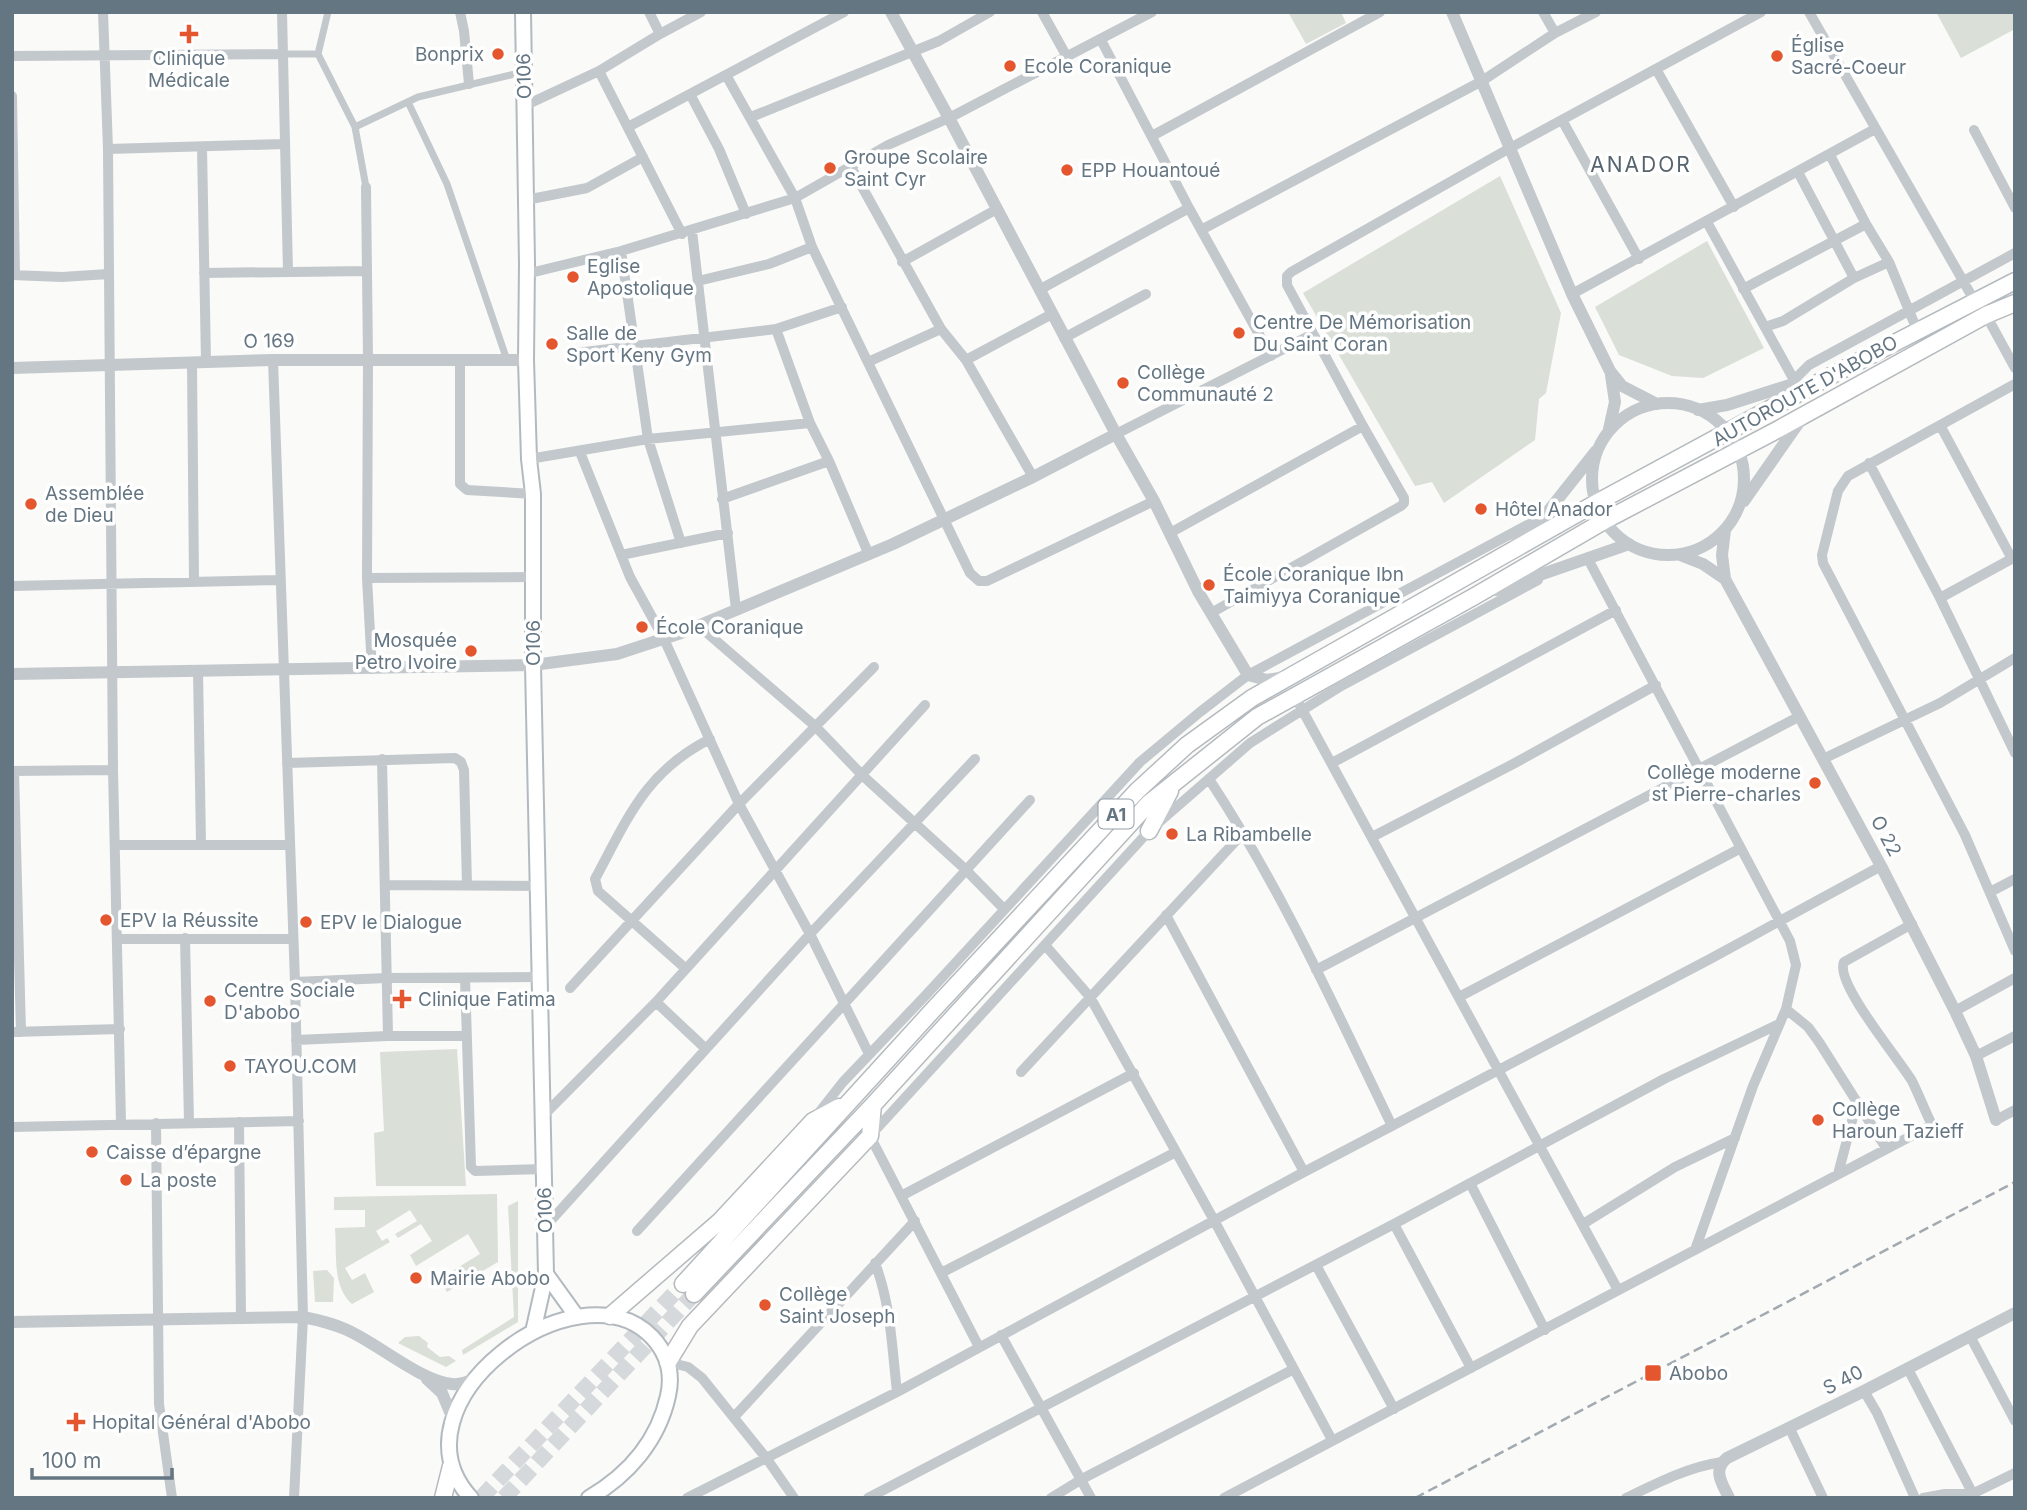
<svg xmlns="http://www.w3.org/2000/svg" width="2027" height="1510" font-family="Inter,sans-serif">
<rect width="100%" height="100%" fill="#fafaf8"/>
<path fill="#dadfd7" d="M1288 12H1341L1346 23 1306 44Z
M1936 12H2015V29L1961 58Z
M1500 176 1561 313 1546 393 1539 399 1535 440 1444 503 1432 482 1415 486 1303 293Z
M1707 241 1764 348 1703 378 1672 376 1619 355 1595 307Z
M457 1049 466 1186H376L374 1133 384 1131 380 1052Z
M497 1194 498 1262 447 1292 439 1279 480 1254 468 1234 416 1266 410 1255 432 1241 421 1224 398 1238 395 1234 417 1221 410 1210 376 1231 382 1241 387 1238 390 1242 345 1268 352 1280 365 1273 374 1292 352 1304C332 1287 337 1253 335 1228L365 1227V1210H334V1197Z
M518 1201V1322L463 1355 462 1350 514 1317 508 1206Z
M327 1270 334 1278 333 1302H315L313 1271Z
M419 1336 428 1343 427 1347 440 1357 449 1356 456 1361 446 1367 398 1343 405 1337Z"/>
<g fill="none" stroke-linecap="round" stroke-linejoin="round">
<path stroke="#d5d9db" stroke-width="16" stroke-dasharray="16 8" stroke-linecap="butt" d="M481 1498 683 1284
M504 1498 694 1294"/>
<g stroke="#b3babf" stroke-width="18">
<path id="secondary" d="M523 12 527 264 526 360 529 459 533 494V665L546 1274 533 1332
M546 1274 577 1317
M471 1498C384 1404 578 1260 652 1337 668 1354 673 1374 668 1396 658 1441 628 1475 589 1498"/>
</g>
<g stroke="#b5babe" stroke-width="19">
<path id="primary" d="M1149 831 1170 791
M683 1284 932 1011 1137 791 1187 745 1252 698 1596 503 1838 372 2015 281
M694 1294 873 1105 1149 803 1257 717 1475 596 1604 521 1777 430 1986 315 2015 303
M610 1316 720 1221 813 1121 839 1107
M668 1362 690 1326 870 1136 873 1105
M443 1498 451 1466"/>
</g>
<path stroke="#c3c8cc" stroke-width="7" d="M328 12 318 54 355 127 366 187
M282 54H318
M408 102 447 184 507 360
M355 127 418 97 523 72"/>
<path stroke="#c3c8cc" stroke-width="10" d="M103 12 108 149 113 770 121 1123
M282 12 288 272
M460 12 464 31 469 84
M649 12 660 34
M1042 12 1067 57
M1543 12 1555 33
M1809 12 1974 300
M1101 40 1189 208 1271 356
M12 56 282 54
M1656 69 1734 207
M599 71 682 234
M726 75 795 198 812 247 970 573 979 581H987L1154 501
M690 94 719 149 746 214
M12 96 15 275
M524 106 599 71 660 34 701 12
M751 117 939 41 990 12
M1562 120 1639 259
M628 127 844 12
M1974 130 2015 208
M1152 136 1380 12
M202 147 206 362
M108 149 285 144
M1830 155 1866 224 1889 262 1917 330
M851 167 941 329 966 360 1033 477
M1798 172 1854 278
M366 187 368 359 367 578 372 669
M526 200 587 188 643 157
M1707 222 1794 380
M1201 230 1482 81 1555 33 1596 12
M692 231 736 609
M621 251 648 439 681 543
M902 262 997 209
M204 273 367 271
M526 274 621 251 795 198 888 145 949 118 1152 12
M12 275 62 277 108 274
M698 281 769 264 812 247
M1743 289 1866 224
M1039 290 1189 208
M1572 294 1875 129
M1986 315 2015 368
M1765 327 1783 321 1854 278 1889 262
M776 329 810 423 829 461 869 555
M1064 338 1146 294
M576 353 776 329 842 307
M273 360 295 982 303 1317 294 1498
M460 360V484L467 490 533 494
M966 360 1052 314
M868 362 941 329
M192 363 194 582
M1793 384 1794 380 1809 365 2015 253
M2015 384 1848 476 1838 491 1822 555 1823 563 1965 835 2015 951
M1940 425 2012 559
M1363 426 1287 285V276L1291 272 1510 148 1761 12
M1116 434 1313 334
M580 452 630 577 664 639 739 804 810 934 869 1054
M529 459 648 439 810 423
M1869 463 1940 598 2015 753
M722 499 829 461
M1170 533 1363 426 1404 498V503L1401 506 1211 613
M621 555 728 533
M1588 559 1790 941 1796 965 1786 1009 1753 1086 1695 1250
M367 578 532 577
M12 586 280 580
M1940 598 2015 557
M699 626 815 726 862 775 965 869 1004 909
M198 670 201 843
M1299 704 1618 1290
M382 759 388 1036
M1823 759 1940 703 2015 658
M287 763 455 758 461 762 464 770 467 885
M1332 763 1616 610
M12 771 113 770
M14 771 21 1032
M1209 779C1281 888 1335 1008 1392 1126
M1372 837 1515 763 1656 685
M116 845H289
M385 885 538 886
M1990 892 2015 879
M1166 915 1304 1172
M185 938 189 1122
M118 939H292
M1045 945 1090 997 1215 1222 1332 1440
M685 968 598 891 595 879C628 818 645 772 710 739
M1316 970 1800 716
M465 978 471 1167 475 1171 544 1169
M295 982 386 978 540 977
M570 988 739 804 874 667
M1459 997 1741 848
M656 1002 706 1049
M1786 1009 1808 1027 1819 1042 1886 1148
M1955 1011 2015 978
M12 1032 120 1029
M296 1040 388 1036H466
M1976 1056 2015 1036
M1021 1072 1244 832
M817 1115 843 1082 926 995 1140 762 1200 712 1248 675 1533 522
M543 1116 656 1002 925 705
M1996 1120 2015 1110
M239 1122 241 1318
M156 1123 159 1404 172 1498
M12 1127 299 1121
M1838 1174 1857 1102
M1470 1183 1545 1330
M901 1196 1134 1073
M1394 1224 1471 1368
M1583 1224 1675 1167 1735 1138
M545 1227 810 934 975 759
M637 1231 1030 800
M875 1263C891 1305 892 1348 897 1392
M1316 1265 1394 1409
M941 1273 1176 1152
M1001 1335 1091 1498
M1970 1336 2015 1421
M979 1347 870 1136 1149 831 1250 743 1341 686 1538 580
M668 1362 688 1367 702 1378 767 1459 794 1498
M1908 1369 1975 1498
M1864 1391 1877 1413 1915 1498
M734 1417 915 1221
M1790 1429 1823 1498
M687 1498 897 1392 1304 1172 1710 959 1881 866
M868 1498 1394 1224 1664 1079 1779 1024
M1051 1498 1082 1479 1294 1369
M1224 1498 1932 1125C1925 1111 1919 1095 1912 1081 1899 1059 1834 982 1844 962L1912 924
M1626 1498C1657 1483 1688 1467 1722 1462
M1923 1498 1945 1494H1972L2015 1473"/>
<path stroke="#c3c8cc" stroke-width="12" d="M891 12 949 118 1116 434 1154 501 1199 593 1248 675 1267 680 1285 677
M1452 12 1572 294 1610 371 1622 386 1657 404
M12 368 273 360H526
M1592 479a76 76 0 1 1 152 0a76 76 0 1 1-152 0Z
M1698 410 1727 405 1793 384
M1609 429 1615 402 1611 375
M1744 501 1802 418
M1516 543 1546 514 1596 451
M1680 555 1703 564 1725 579 1881 866 1955 1011 1976 1056 1996 1120
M1725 579 1722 555 1725 530
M1496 590 1629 544
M12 674 533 665 617 654 681 633 893 544 1033 477 1116 434
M12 1322 303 1317C318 1320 331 1323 345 1329 376 1342 420 1381 452 1384 459 1385 466 1382 473 1380
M427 1379 442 1393 453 1419
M1729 1498C1722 1483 1712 1470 1727 1458L1864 1391 2015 1313"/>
<use href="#secondary" stroke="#fff" stroke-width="14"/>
<use href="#primary" stroke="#fff" stroke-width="16"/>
<path stroke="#a2aab0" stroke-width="2.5" stroke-dasharray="10 5" stroke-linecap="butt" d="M1415 1498 2015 1182"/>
</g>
<g fill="#e4572e" stroke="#fff" stroke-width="2.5">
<path d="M185.5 23.5h7v7h7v7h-7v7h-7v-7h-7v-7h7z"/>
<circle cx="498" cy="54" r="7"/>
<circle cx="1777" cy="56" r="7"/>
<circle cx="1010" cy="66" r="7"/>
<circle cx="830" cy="168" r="7"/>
<circle cx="1067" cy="170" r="7"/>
<circle cx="573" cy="277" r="7"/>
<circle cx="1239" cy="333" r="7"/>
<circle cx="552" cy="344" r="7"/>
<circle cx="1123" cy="383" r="7"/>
<circle cx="31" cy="504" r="7"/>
<circle cx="1481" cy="509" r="7"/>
<circle cx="1209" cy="585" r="7"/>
<circle cx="642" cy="627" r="7"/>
<circle cx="471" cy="651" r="7"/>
<circle cx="1815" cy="783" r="7"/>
<circle cx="1172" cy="834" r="7"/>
<circle cx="106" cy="920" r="7"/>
<circle cx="306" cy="922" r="7"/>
<path d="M398.5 988.5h7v7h7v7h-7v7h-7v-7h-7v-7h7z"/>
<circle cx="210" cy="1001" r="7"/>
<circle cx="230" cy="1066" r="7"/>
<circle cx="1818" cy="1120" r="7"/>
<circle cx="92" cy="1152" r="7"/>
<circle cx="126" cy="1180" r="7"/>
<circle cx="416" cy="1278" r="7"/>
<circle cx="765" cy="1305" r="7"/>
<rect x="1644" y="1364" width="18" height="18" rx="3.5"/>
<path d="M72.5 1411.5h7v7h7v7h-7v7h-7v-7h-7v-7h7z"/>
</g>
<g text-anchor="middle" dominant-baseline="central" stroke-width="7" stroke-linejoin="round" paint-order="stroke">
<rect fill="#fff" stroke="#939fa8" stroke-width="2" x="1098.5" y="799.5" width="35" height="29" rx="5"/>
<g font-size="18" font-weight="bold" fill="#657683">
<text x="1116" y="814">A1</text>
</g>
<g font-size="19" fill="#657683" stroke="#fff" text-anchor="start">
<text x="1791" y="45">Église<tspan x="1791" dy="22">Sacré-Coeur</tspan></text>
<text x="484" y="54" text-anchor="end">Bonprix</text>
<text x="189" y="58" text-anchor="middle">Clinique<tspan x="189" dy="22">Médicale</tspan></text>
<text x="1024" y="66">Ecole Coranique</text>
<text x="844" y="157">Groupe Scolaire<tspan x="844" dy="22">Saint Cyr</tspan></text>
<text x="1081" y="170">EPP Houantoué</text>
<text x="587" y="266">Eglise<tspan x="587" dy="22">Apostolique</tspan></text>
<text x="1253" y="322">Centre De Mémorisation<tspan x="1253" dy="22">Du Saint Coran</tspan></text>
<text x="566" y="333">Salle de<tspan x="566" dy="22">Sport Keny Gym</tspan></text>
<text x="1137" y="372">Collège<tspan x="1137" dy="22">Communauté 2</tspan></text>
<text x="45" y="493">Assemblée<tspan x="45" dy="22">de Dieu</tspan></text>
<text x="1495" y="509">Hôtel Anador</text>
<text x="1223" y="574">École Coranique Ibn<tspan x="1223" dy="22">Taimiyya Coranique</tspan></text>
<text x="656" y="627">École Coranique</text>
<text x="457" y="640" text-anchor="end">Mosquée<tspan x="457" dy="22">Petro Ivoire</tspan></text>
<text x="1801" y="772" text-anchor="end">Collège moderne<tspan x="1801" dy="22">st Pierre-charles</tspan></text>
<text x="1186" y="834">La Ribambelle</text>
<text x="120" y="920">EPV la Réussite</text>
<text x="320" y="922">EPV le Dialogue</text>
<text x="224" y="990">Centre Sociale<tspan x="224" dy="22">D'abobo</tspan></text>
<text x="418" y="999">Clinique Fatima</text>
<text x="244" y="1066">TAYOU.COM</text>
<text x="1832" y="1109">Collège<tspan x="1832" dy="22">Haroun Tazieff</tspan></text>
<text x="106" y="1152">Caisse d’épargne</text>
<text x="140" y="1180">La poste</text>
<text x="430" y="1278">Mairie Abobo</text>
<text x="779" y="1294">Collège<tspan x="779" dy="22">Saint Joseph</tspan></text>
<text x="1669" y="1373">Abobo</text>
<text x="92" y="1422">Hopital Général d'Abobo</text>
</g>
<g font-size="19" fill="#657683" stroke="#fff">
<text transform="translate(524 76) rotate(-91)">O106</text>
<text transform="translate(269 341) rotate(-1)">O 169</text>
<text transform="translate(1805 391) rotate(-29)">AUTOROUTE D'ABOBO</text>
<text transform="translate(533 643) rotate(-90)">O106</text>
<text transform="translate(1886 836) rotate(62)">O 22</text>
<text transform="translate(545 1210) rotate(-91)">O106</text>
<text transform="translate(1843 1380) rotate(-27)">S 40</text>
</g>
<g font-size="21" letter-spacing="2" fill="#57646e" stroke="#fff">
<text x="1641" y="164">ANADOR</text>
</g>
</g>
<rect width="2027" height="1510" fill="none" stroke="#657683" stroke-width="28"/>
<path d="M32 1468v10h140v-10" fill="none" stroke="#657683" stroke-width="3.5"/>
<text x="42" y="1468" font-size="21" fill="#657683" stroke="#ffffff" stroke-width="5" paint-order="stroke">100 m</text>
</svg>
